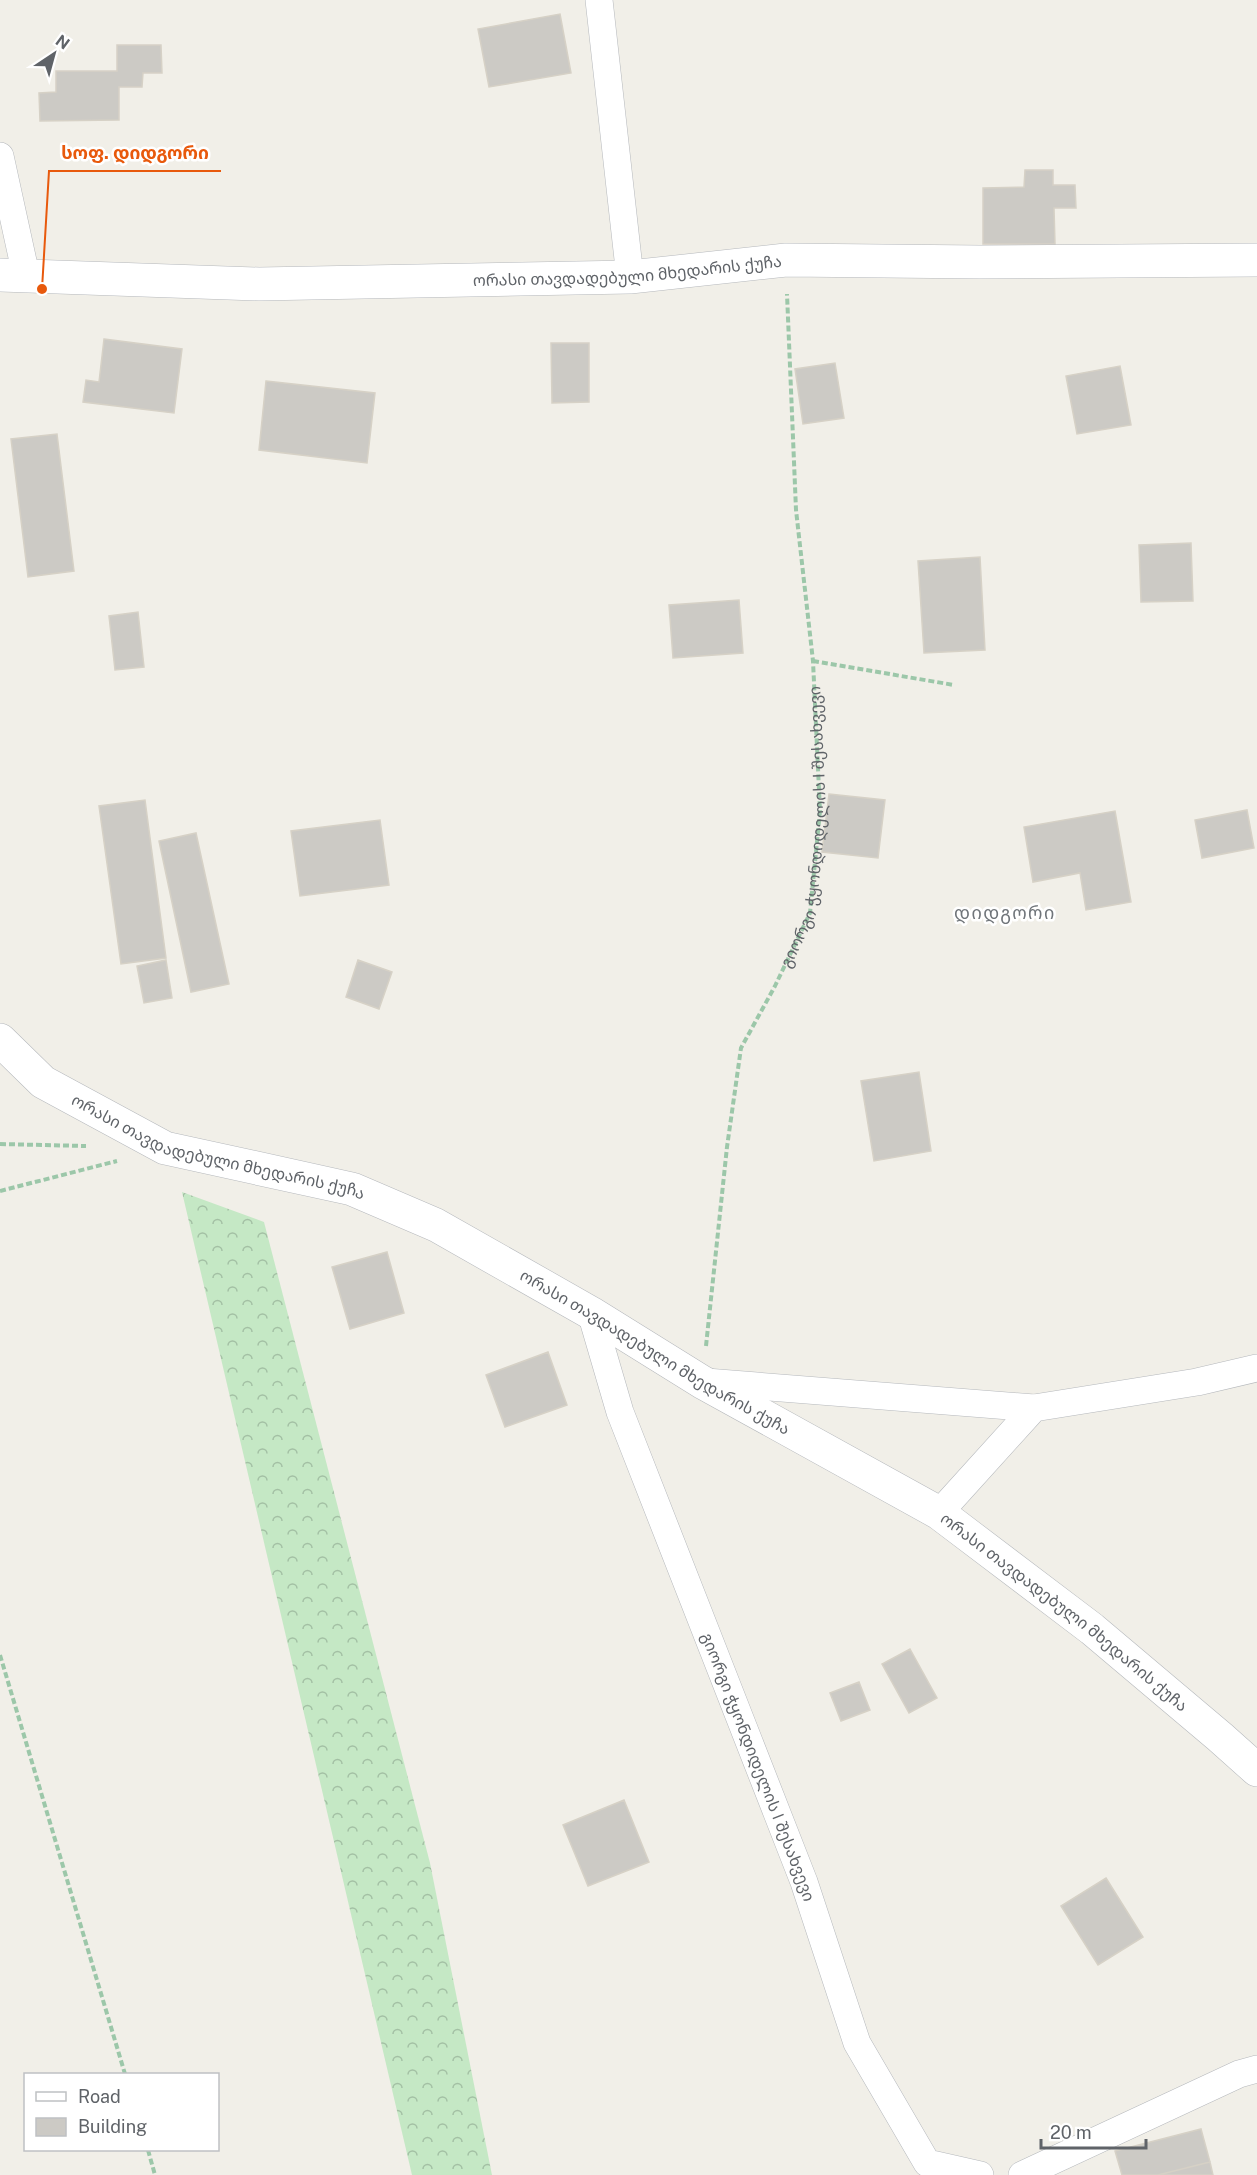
<svg xmlns="http://www.w3.org/2000/svg" width="1257" height="2175" font-family="'Public Sans','Noto Sans Georgian',sans-serif">
<defs>
<pattern id="forest-crowns" width="20" height="18" patternUnits="userSpaceOnUse" patternTransform="scale(1.5)"><rect width="20" height="18" fill="#c5e8c5"/><path d="M2 6a3 3 0 1 1 6 0M12 15a3 3 0 1 1 6 0" fill="none" stroke="#a3c0a4"/></pattern>
</defs>
<rect width="100%" height="100%" fill="#f1efe8"/>
<path fill="url(#forest-crowns)" d="M182 1192 264 1222 430 1863 492 2175H412Z"/>
<path fill="#cccac5" stroke="#d6d1c6" stroke-width="1.5" d="M560 14 571 73 489 87 478 29Z
M117 45H161L162 73H143L142 87H119V120L40 121 39 93 56 92V71H117Z
M1025 170H1053V185H1075L1076 208H1054L1055 244H983V188L1024 187Z
M104 339 182 349 174 413 83 402 86 380 99 382Z
M551 343H589V402L552 403Z
M835 363 844 418 803 424 795 369Z
M1120 366 1131 425 1077 434 1066 376Z
M266 381 375 393 367 463 259 450Z
M57 434 74 571 28 577 11 439Z
M1191 543 1193 601 1141 602 1139 545Z
M980 557 985 650 924 653 918 561Z
M739 600 743 653 673 658 669 605Z
M138 612 144 667 115 670 109 616Z
M829 794 885 800 878 858 822 852Z
M145 800 166 958 121 964 99 806Z
M1247 810 1254 848 1202 858 1195 820Z
M1115 811 1131 902 1086 910 1080 873 1033 882 1024 827Z
M380 820 389 885 300 896 291 831Z
M196 833 229 984 191 992 159 841Z
M166 960 172 998 144 1003 137 966Z
M358 960 392 972 379 1009 346 997Z
M919 1072 931 1151 874 1161 861 1081Z
M387 1252 404 1313 350 1329 332 1267Z
M548 1352 567 1405 505 1427 486 1375Z
M910 1649 937 1698 909 1713 882 1664Z
M859 1682 870 1710 841 1721 830 1693Z
M624 1800 649 1862 588 1886 563 1825Z
M1106 1878 1143 1937 1098 1965 1061 1906Z
M1201 2129 1210 2162 1158 2175H1122L1115 2151Z
M1210 2162 1213 2175H1158Z"/>
<g fill="none" stroke-linecap="round" stroke-linejoin="round">
<g stroke="#b5b8bc" stroke-width="28">
<g id="minor">
<path d="M599 0 630 277"/>
<path d="M0 156 26 275"/>
<path id="s2" d="M591 1313 620 1412 804 1882 857 2043 927 2163 980 2175"/>
<path d="M706 1382 1034 1408"/>
<path d="M939 1513 1034 1408 1197 1382 1257 1368"/>
<path d="M1022 2175 1239 2074 1257 2069"/>
</g>
</g>
<g stroke="#b5b8bc" stroke-width="34">
<g id="tertiary">
<path id="s3" d="M0 275 259 284 630 277 786 260 980 262 1257 260"/>
<path id="s4" d="M0 1040 43 1082 165 1148 352 1189 436 1225 591 1313 702 1382 939 1513 1092 1629 1220 1737 1257 1770"/>
</g>
</g>
<g stroke="#9cc7a9" stroke-width="4" stroke-dasharray="6 3" stroke-linecap="butt">
<path d="M813 661 954 685"/>
<path d="M0 1144 86 1146"/>
<path d="M0 1191 117 1161"/>
<path id="s1" d="M706 1346 727 1147 741 1048 775 986 810 913 820 811 813 661 796 510 787 294"/>
<path d="M0 1655 125 2074"/>
<path d="M148 2150 155 2175"/>
</g>
<use href="#minor" stroke="#fff" stroke-width="27"/>
<use href="#tertiary" stroke="#fff" stroke-width="33"/>
</g>
<g text-anchor="middle" dominant-baseline="central" stroke-width="5" stroke-linejoin="round" paint-order="stroke">
<g font-size="16" fill="#5f6368" stroke="#fff">
<text stroke="none"><textPath href="#s3" startOffset="628">ორასი თავდადებული მხედარის ქუჩა</textPath></text>
<text stroke="none"><textPath href="#s1" startOffset="536">გიორგი ჭყონდიდელის I შესახვევი</textPath></text>
<text stroke="none"><textPath href="#s4" startOffset="249">ორასი თავდადებული მხედარის ქუჩა</textPath></text>
<text stroke="none"><textPath href="#s4" startOffset="735">ორასი თავდადებული მხედარის ქუჩა</textPath></text>
<text stroke="none"><textPath href="#s4" startOffset="1221">ორასი თავდადებული მხედარის ქუჩა</textPath></text>
<text stroke="none"><textPath href="#s2" startOffset="484">გიორგი ჭყონდიდელის I შესახვევი</textPath></text>
</g>
<g font-size="18" letter-spacing="1.5" fill="#70757a" stroke="#fff">
<text x="1005" y="912">დიდგორი</text>
</g>
</g>
<path fill="none" stroke="#e8590c" stroke-width="2" d="M42 289L49 171H221"/>
<circle fill="#e8590c" stroke="#fff" stroke-width="2" cx="42" cy="289" r="6"/>
<g font-size="18" text-anchor="middle" font-weight="bold" fill="#e8590c" stroke="#fff" stroke-width="5" stroke-linejoin="round" paint-order="stroke">
<text x="135" y="159">სოფ. დიდგორი</text>
</g>
<rect x="24" y="2073" width="195" height="78" fill="#ffffff" stroke="#bfc1c3" stroke-width="1.5"/>
<rect x="36" y="2092" width="30" height="9" fill="#ffffff" stroke="#bfc1c3" stroke-width="1.5"/>
<text x="78" y="2103" font-size="18" fill="#5f6368">Road</text>
<rect x="36" y="2118" width="30" height="18" fill="#cccac5" stroke="#bfc1c3" stroke-width="1.5"/>
<text x="78" y="2133" font-size="18" fill="#5f6368">Building</text>
<g transform="translate(54 54) rotate(36)" stroke="#ffffff" stroke-width="4.5" paint-order="stroke">
<path d="M0-4.5L10 22L0 15L-10 22Z" fill="#5f6368"/>
<text y="-9" font-size="16" font-weight="bold" text-anchor="middle" fill="#5f6368">N</text>
</g>
<path d="M1041 2139v9h105v-9" fill="none" stroke="#5f6368" stroke-width="3"/>
<text x="1050" y="2139" font-size="18" fill="#5f6368" stroke="#ffffff" stroke-width="4.5" paint-order="stroke">20 m</text>
</svg>
